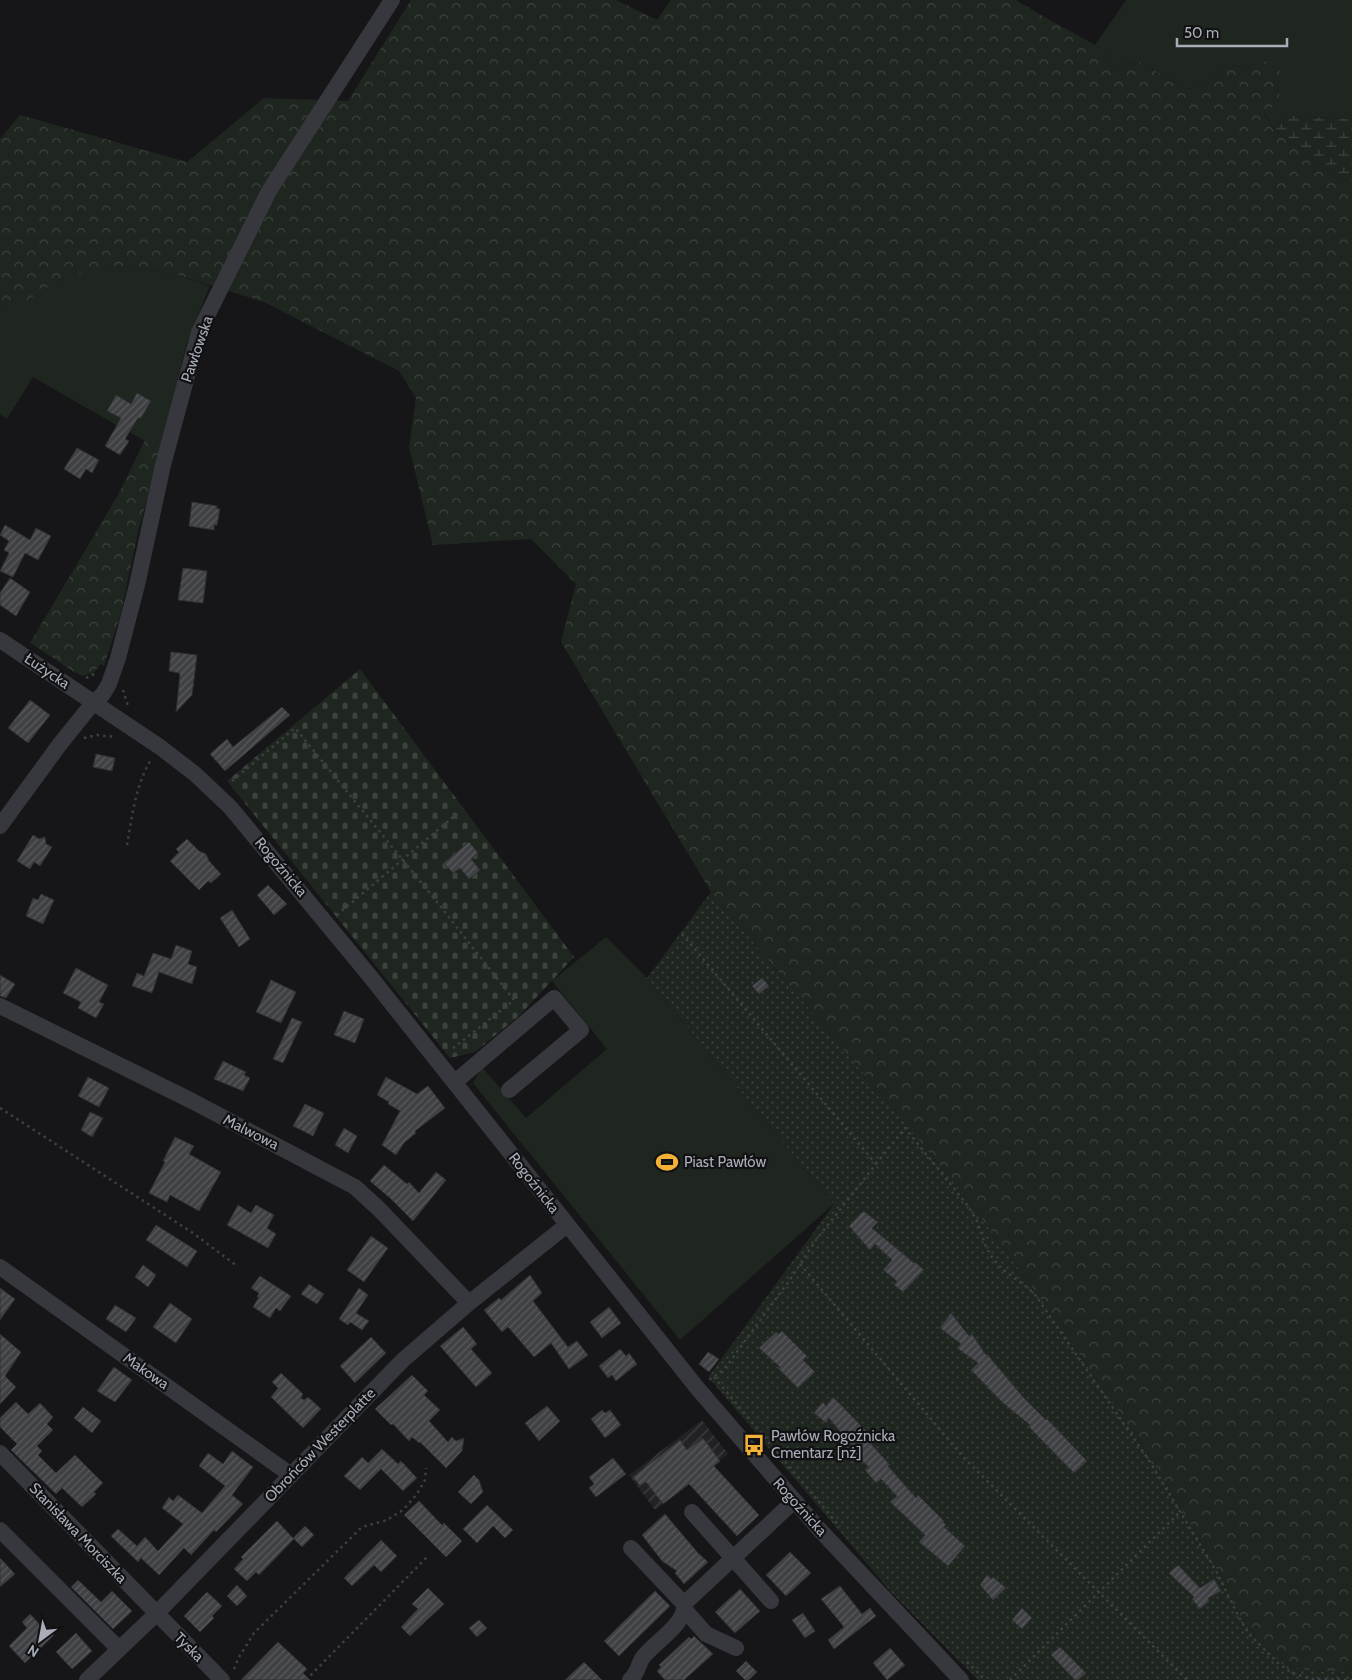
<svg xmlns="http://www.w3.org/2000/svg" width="1352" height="1680" font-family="Cabin,sans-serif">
<defs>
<pattern id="industrial-furrows" width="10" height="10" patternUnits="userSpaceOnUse" patternTransform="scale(1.25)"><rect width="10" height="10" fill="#222225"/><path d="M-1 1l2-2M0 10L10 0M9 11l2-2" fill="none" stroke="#3f3f43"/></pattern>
<pattern id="forest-crowns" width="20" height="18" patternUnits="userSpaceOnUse" patternTransform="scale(1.25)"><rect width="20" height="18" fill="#1e261f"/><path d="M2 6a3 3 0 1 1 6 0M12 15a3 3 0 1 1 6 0" fill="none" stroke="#3c433d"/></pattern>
<pattern id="wetland-marsh" width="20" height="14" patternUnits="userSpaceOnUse" patternTransform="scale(1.25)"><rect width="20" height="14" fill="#1e261f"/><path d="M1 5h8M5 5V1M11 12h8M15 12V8" fill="none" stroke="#3c433d"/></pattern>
<pattern id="cemetery-stones" width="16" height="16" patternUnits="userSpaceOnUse" patternTransform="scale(1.25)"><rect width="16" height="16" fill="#1e261f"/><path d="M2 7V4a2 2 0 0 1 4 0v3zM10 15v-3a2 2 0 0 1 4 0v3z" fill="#3c433d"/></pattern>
<pattern id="park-dots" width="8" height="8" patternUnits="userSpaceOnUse" patternTransform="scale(1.25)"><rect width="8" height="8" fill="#1e261f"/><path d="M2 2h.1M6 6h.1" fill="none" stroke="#3c433d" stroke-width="1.8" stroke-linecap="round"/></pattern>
<pattern id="building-hatch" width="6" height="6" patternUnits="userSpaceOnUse" patternTransform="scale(1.25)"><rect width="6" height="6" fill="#404145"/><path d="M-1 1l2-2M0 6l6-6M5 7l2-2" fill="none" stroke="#595a5e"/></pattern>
</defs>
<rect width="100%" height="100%" fill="#161618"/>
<path fill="url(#industrial-furrows)" d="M702 1420 728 1454 655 1510 629 1475Z"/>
<path fill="#1e261f" d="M1126 0H1352V119L1292 116 1274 129 1264 113 1252 69 1237 66 1222 68 1201 87 1186 89 1140 62 1117 65 1095 45Z
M120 266 175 274 210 286 187 342 161 450 90 410 33 377 7 419 0 414V309C24 306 38 291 59 280 75 271 102 269 120 266Z
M606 937 647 978 834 1204 680 1340 473 1083 482 1067 526 1118 607 1049 552 981Z"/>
<path fill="url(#forest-crowns)" d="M411 0H616L657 20 671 0H1016L1046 18 1095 45 1117 65 1140 62 1186 89 1201 87 1222 68 1237 66 1252 69 1259 62 1270 61 1280 71 1279 102 1264 114 1274 129 1329 170 1352 194V1670L1321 1672 1300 1669 1283 1662 1263 1646 1244 1623 1217 1570 1153 1461 1038 1295 968 1200 904 1122 711 892 561 642 576 584 531 539 433 545 409 447 416 398 399 371 264 302 175 274 120 266 91 271 61 279 26 301 13 307 0 309V139L20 115 187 162 264 98 348 101Z
M145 440 161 450 138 532 121 613 104 666 101 664 94 672 83 676 74 672 30 643 118 495Z"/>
<path fill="url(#wetland-marsh)" d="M1292 116 1352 119V194L1329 170 1274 129Z"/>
<path fill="url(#cemetery-stones)" d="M360 669 574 957 519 1016 475 1052 450 1058 227 781Z"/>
<path fill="url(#park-dots)" d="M711 892 904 1122 968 1200 1038 1295 1153 1461 1217 1570 1244 1623 1263 1646 1283 1662 1300 1669 1321 1672 1352 1670V1680H978L891 1592 710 1379 709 1376 834 1204 647 978Z"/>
<path fill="url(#building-hatch)" stroke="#303034" d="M137 393 151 401 141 418H138L125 439 129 441 120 455 105 446 121 418 107 411 116 395 131 404Z
M77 448 99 460 92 473 86 469 80 479 64 469Z
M192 502 217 506V509H220L217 525H214V530L189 526Z
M5 525 30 540 36 528 51 536 38 560 25 553 13 577 0 571 9 553 4 550 9 541 0 535Z
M183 568 207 571 203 603 178 600Z
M10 578 30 592 16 616 0 605V593Z
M171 652 197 655 192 695 176 712 180 675 179 673 169 671Z
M30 700 50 715 28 743 8 728Z
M282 707 290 715 225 771 210 754 227 739 233 747Z
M96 754 115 758 112 771 93 767Z
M33 835 39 839 45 837 46 844 52 847 40 866 34 862 30 869 17 861Z
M187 839 199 851 206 854 209 861 221 874 211 883 208 881 199 890 170 861 179 852 176 849Z
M469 842 478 853 471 859 480 870 469 879 460 868 453 873 444 863Z
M268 885 287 904 274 915 257 895Z
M41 894 54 900 43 924 26 916 33 898 38 900Z
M232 910 250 939 239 947 220 918Z
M176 945 192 951 188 964 197 967 192 984 159 972 152 993 132 986 137 973 144 976 153 953 171 959Z
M76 968 108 985 99 1002 104 1004 96 1018 78 1008 81 1002 63 993Z
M0 975 15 984 6 998 0 996Z
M762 978 769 986 759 994 752 986Z
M271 980 296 992 281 1023 256 1012Z
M344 1011 364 1019 355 1043 334 1035Z
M292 1018 302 1022 283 1063 273 1059Z
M223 1061 246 1072 244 1075 250 1078 243 1091 214 1079Z
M88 1077 109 1088 99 1107 78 1096Z
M386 1077 417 1094 428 1086 445 1108 415 1131 416 1133 404 1143 396 1155 382 1145 400 1111 388 1104 389 1102 377 1095Z
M305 1104 324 1113 313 1136 293 1126Z
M90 1112 103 1118 92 1137 81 1130Z
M344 1128 357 1136 348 1153 335 1145Z
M175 1137 194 1146 189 1154 221 1172 199 1211 170 1195 167 1202 149 1193 165 1162 163 1161Z
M384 1165 407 1184 409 1182 419 1193 436 1172 446 1180 413 1221 391 1199 370 1181Z
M238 1205 251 1213 256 1205 274 1215 267 1228 276 1234 268 1248 227 1225Z
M863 1211 878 1222 872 1228 914 1263 915 1262 924 1270 903 1292 894 1285 897 1281 883 1270 892 1260 875 1244 870 1250 849 1226Z
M156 1225 197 1251 187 1267 146 1240Z
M371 1236 388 1248 364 1282 347 1270Z
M143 1265 156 1275 148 1287 135 1277Z
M530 1275 542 1293 533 1301 568 1347 577 1341 588 1355 569 1369 551 1343 534 1357 508 1327 502 1332 484 1310 499 1298 501 1300Z
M260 1276 291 1296 280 1311 276 1308 270 1318 253 1307 259 1297H257L259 1293 251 1288Z
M309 1284 324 1294 317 1304 301 1294Z
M0 1288 15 1299 0 1320Z
M359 1288 368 1295 356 1313 369 1321 362 1330 350 1322 348 1325 339 1319Z
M170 1303 192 1319 176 1343 153 1327Z
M115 1305 136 1318 126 1332 106 1319Z
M609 1307 621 1323 602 1338 590 1322Z
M951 1313 969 1336 972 1334 986 1355 987 1354 1023 1397 1046 1420 1047 1419 1087 1461 1074 1473 1028 1426 1030 1425 1003 1403 971 1370 978 1363 957 1348 961 1344 940 1328Z
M463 1327 477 1344 471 1349 492 1373 476 1387 440 1346Z
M782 1331 807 1356 803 1360 815 1372 798 1388 778 1368 780 1367 759 1348 776 1332 779 1334Z
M0 1334 21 1352 5 1376 16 1387 0 1404Z
M371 1337 386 1353 355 1383 340 1366Z
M620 1349 626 1356 629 1353 637 1364 616 1381 612 1375 608 1378 599 1366Z
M708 1352 719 1359 709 1372 699 1364Z
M114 1367 132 1380 115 1402 97 1391Z
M281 1373 303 1394 301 1398 304 1400 308 1397 321 1409 303 1428 271 1397 278 1388 272 1382Z
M412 1375 428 1391 424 1395 440 1410 429 1421 448 1442 452 1437 456 1441 464 1438 462 1451 446 1468 420 1442 419 1443 412 1437 409 1441 393 1424 391 1425 375 1409Z
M833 1397 875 1440 871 1444 890 1465 888 1466 916 1498 918 1495 944 1521 943 1522 946 1525 944 1527 965 1546 948 1566 919 1542 925 1535 890 1502 897 1496 881 1479 876 1483 865 1470 869 1467 850 1450 852 1446 829 1418 826 1423 814 1413 823 1402 826 1406Z
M16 1402 28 1414 40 1403 53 1417 47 1424 53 1430 37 1446 42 1451 38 1455 56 1473 75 1455 103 1483 94 1492 96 1494 82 1507 62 1488 56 1494 11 1450 17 1444 0 1427V1418Z
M547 1406 560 1421 539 1441 525 1423Z
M83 1407 101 1421 92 1433 74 1418Z
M602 1410 605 1413 610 1410 621 1425 605 1438 591 1419Z
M703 1438 720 1461 714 1466 759 1515 737 1536 689 1484 663 1504 646 1482 640 1486 633 1477 680 1440 687 1450Z
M382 1449 398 1464 401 1461 417 1478 403 1491 381 1469 360 1490 344 1476 362 1457 368 1463Z
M232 1451 253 1467 232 1495 243 1504 216 1532 214 1530 191 1555 184 1548 159 1575 141 1558 138 1562 111 1536 118 1529 137 1546 145 1537 158 1551 183 1524 162 1508 169 1497 173 1501 178 1495 202 1513 225 1486 199 1466 208 1453 223 1464Z
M613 1458 626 1474 596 1497 589 1488 594 1484 589 1477Z
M474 1475 479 1480 483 1492 471 1504 458 1492Z
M419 1501 442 1525 444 1523 462 1541 446 1557 404 1515Z
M487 1505 513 1530 505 1538 493 1526 477 1543 463 1529Z
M665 1514 698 1553 708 1562 684 1584 675 1573 677 1571 662 1561 642 1535Z
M277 1521 293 1538 305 1526 314 1535 302 1547 293 1538 294 1539 259 1575 256 1572 247 1581 234 1569 243 1559 241 1557Z
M381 1540 397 1556 381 1572 374 1565 352 1586 344 1578Z
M790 1552 811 1573 786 1596 766 1575Z
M0 1558 15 1574 0 1587Z
M1178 1565 1200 1588 1214 1579 1221 1591 1208 1598 1209 1601 1200 1609 1192 1599 1194 1597 1169 1573Z
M987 1575 992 1579 993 1577 1006 1588 993 1600 980 1585Z
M78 1580 101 1602 112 1591 132 1611 113 1629 71 1587Z
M237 1585 247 1596 237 1606 227 1596Z
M840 1586 862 1614 870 1608 876 1616 834 1649 828 1640 844 1627 821 1599Z
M428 1588 444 1604 410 1636 401 1627 418 1609 412 1604Z
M740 1589 760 1611 735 1633 715 1612Z
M655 1591 670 1606 619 1656 604 1641Z
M207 1592 222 1606 212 1616 214 1618 200 1632 184 1616Z
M1022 1608 1032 1618 1022 1629 1012 1620Z
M803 1613 815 1631 805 1638 792 1620Z
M30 1614 42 1627 45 1625 54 1635 25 1663 9 1646 27 1628 22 1622Z
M479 1620 487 1628 477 1637 469 1628Z
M76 1633 92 1651 72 1669 56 1652Z
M694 1636 713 1654 684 1680H665L657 1671 661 1667 659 1665 689 1637 691 1639Z
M278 1642 307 1669 303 1673 310 1680H241Z
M1060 1647 1086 1673 1078 1680H1075L1051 1655Z
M890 1648 905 1665 887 1680 873 1663Z
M746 1661 757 1672 749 1680H745L736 1671Z
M584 1662 602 1680H565Z"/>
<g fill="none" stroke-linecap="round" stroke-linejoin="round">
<path stroke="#3d3f44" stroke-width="2.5" stroke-dasharray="2.5 4" stroke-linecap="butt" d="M86 678 96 673
M123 690 128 706
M84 738 97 735 116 737
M232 781 295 728 433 897 514 1000 452 1049
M127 845C132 816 136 783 152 758
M337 915 453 817
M682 934 876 1164 816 1240 789 1281 729 1363 722 1371 709 1380
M0 1108 193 1233 237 1266
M876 1164 905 1128 968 1206 977 1221 986 1247 993 1259 1002 1269 1028 1288 1036 1296 1150 1462 1216 1571 1239 1617 1249 1634 1278 1663 1292 1673 1312 1679 1352 1680
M800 1264 964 1458 1187 1680
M714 1377 840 1527
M967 1662 985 1680
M234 1669 239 1657 254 1633 362 1527 387 1520 403 1510 417 1494 425 1480 426 1468
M306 1680 427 1557
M1010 1680 1180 1512"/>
<path stroke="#37383d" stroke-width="16" d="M0 640 160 747 195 774 230 807 369 975 698 1389 819 1529 961 1680
M0 826 60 744 89 708 103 694 109 684 118 658 137 585 163 465 199 332 269 191 392 0
M0 1006 192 1101 355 1187 379 1209 469 1303
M455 1082 554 998 581 1030 509 1090
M0 1267 291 1475
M0 1453 222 1680
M692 1512 771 1601
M0 1530 119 1649
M631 1548 684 1604 794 1501
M685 1610 706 1634 736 1648
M87 1680 156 1614 403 1360 469 1303 567 1225
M630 1680C640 1671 637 1664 644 1656 655 1642 687 1623 684 1604"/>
</g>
<defs>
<g id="stadium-bare" transform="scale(1.725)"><path d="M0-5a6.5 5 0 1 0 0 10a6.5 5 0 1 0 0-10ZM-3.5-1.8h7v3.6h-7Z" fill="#f2b134" stroke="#111113" stroke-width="2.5" paint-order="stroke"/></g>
<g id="bus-bare" transform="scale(1.725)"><path d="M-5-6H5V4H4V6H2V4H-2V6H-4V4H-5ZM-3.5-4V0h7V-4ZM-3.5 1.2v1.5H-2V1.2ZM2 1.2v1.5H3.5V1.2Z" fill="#f2b134" stroke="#111113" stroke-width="2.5" paint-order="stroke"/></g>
</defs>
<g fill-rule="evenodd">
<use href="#stadium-bare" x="667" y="1162"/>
<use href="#bus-bare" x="754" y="1445"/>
</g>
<g text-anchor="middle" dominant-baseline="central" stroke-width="4.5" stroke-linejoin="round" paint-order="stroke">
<g font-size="15" fill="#a8adb8" stroke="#111113">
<text transform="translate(197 349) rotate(-71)">Pawłowska</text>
<text transform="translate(47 671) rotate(34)">Łużycka</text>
<text transform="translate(281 867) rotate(50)">Rogoźnicka</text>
<text transform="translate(251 1132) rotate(27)">Malwowa</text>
<text transform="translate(534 1183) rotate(52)">Rogoźnicka</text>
<text transform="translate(146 1371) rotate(35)">Makowa</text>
<text transform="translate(320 1445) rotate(-46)">Obrońców Westerplatte</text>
<text transform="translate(800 1507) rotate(48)">Rogoźnicka</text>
<text transform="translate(78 1533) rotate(46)">Stanisława Morciszka</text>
<text transform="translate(189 1647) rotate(45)">Tyska</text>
</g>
<g font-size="15" fill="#a8adb8" stroke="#111113" text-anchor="start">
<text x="684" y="1162">Piast Pawłów</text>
<text x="771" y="1436">Pawłów Rogoźnicka<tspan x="771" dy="17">Cmentarz [nż]</tspan></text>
</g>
</g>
<g transform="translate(40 1640) rotate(212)" stroke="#111113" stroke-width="4" paint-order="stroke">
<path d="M0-4L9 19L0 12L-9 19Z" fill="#a8adb8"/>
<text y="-8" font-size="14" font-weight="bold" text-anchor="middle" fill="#a8adb8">N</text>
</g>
<path d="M1177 38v8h110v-8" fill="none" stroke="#a8adb8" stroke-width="2.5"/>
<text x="1184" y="38" font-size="15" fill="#a8adb8" stroke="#111113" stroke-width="4" paint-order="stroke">50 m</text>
</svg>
